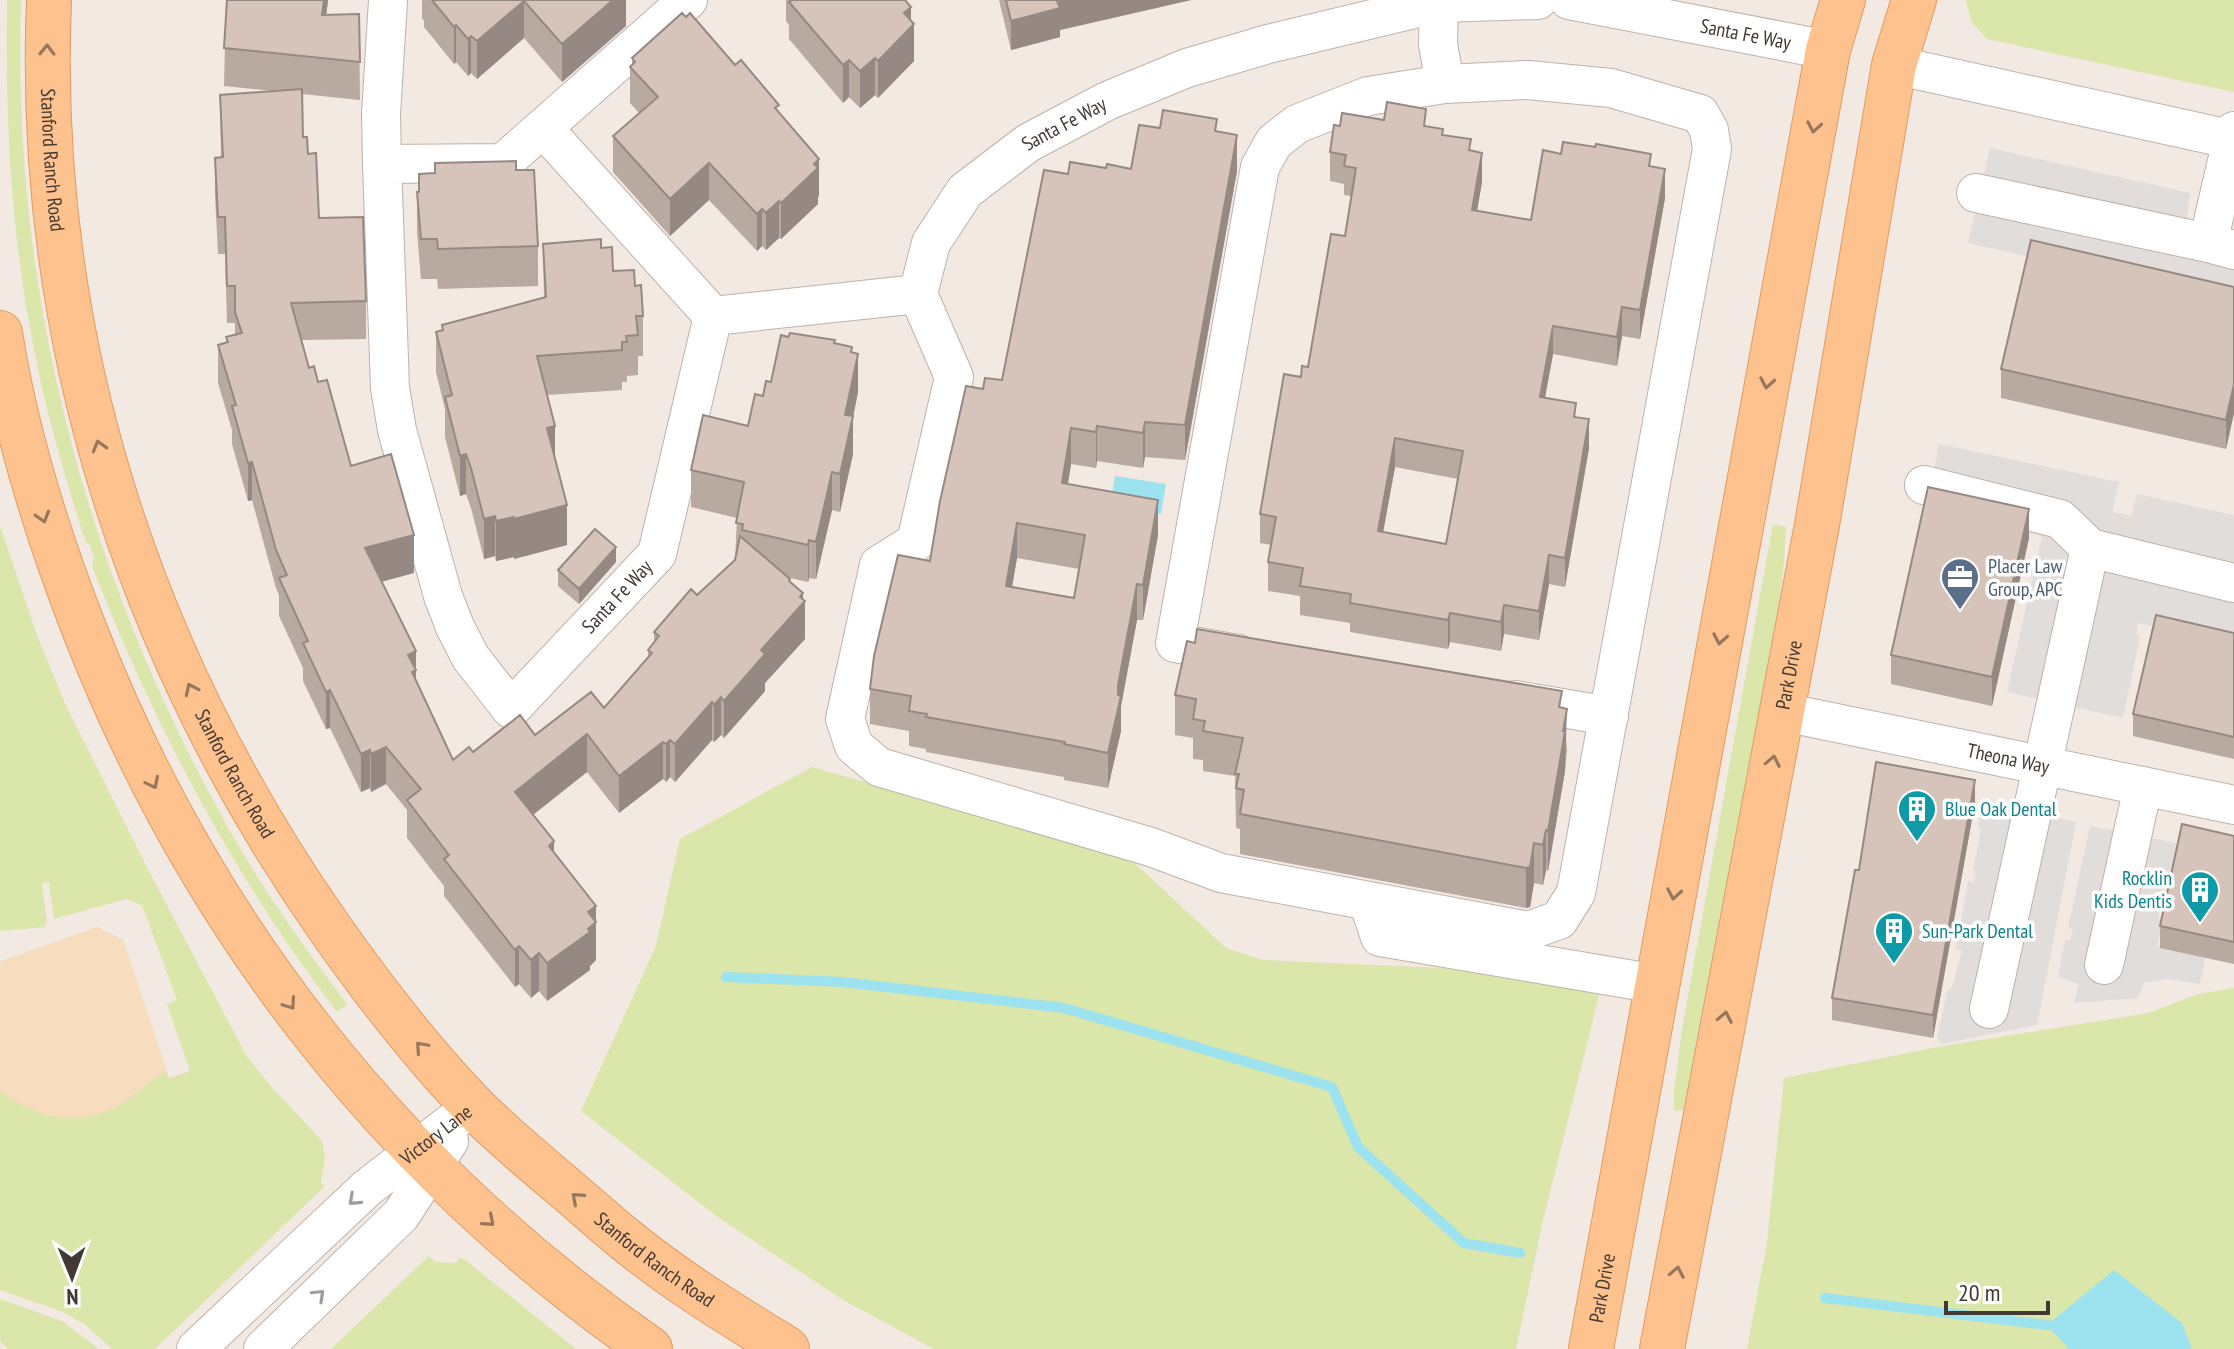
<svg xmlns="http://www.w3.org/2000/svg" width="2234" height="1349" font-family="'PT Sans Narrow',sans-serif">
<rect width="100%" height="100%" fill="#f1e9e2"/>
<path fill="#dae6aa" d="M7 0H21C11 302 91 595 244 855 275 907 311 956 347 1004L337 1012C232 874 155 727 92 566L94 558 90 545 86 543C66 481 48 418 35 354 11 237 5 118 7 0Z
M1966 0H2234V92L1987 39 1971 21Z
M1773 524 1786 527 1784 564 1776 627 1687 1111 1674 1110V1090L1683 1024Z
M0 526 37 635 67 708 151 875 246 1055 268 1083 322 1141 325 1157 321 1183 325 1186 155 1349H112L84 1324 63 1312 0 1290V962L97 927 123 940 169 1078 190 1071 167 1004 177 1000 142 905 126 899 54 919 49 882 42 883 47 921 44 927 0 931Z
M812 767 1128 857 1226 948 1263 960 1507 971 1599 995 1543 1220 1516 1349H934L843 1300 719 1218 581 1111 656 946 680 839Z
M2234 988V1349H1747L1767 1243 1784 1078 1937 1047 2149 1013 2198 994Z
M429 1256 435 1262 456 1263 459 1258 465 1260 576 1349H331Z
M0 1299 62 1321 99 1349H8L0 1341Z"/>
<path fill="#f7dcbd" d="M97 927 123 940 167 1072C152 1077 145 1087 132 1097 91 1128 39 1123 0 1091V962Z"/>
<path fill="#e1dddb" d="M1990 148 2190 193 2187 220 2234 231V303L1968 243Z
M1939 444 2119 482 2112 512 2132 516 2137 494 2234 515V644L2138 623 2136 634 2140 636 2123 718 2007 692 2042 536 2005 529 1928 503Z
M1982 799 2076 822 2037 1025 1941 1044 1937 1037 1948 989 1952 988 1962 950 1956 949 1968 881 1974 883 1976 872 1973 871 1981 829 1978 828Z
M2090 826 2181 844 2171 885H2166L2158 918 2163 920 2157 946 2206 956 2200 984 2166 979 2144 983 2138 998 2074 1003 2079 984 2058 977 2065 940H2070L2073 929 2068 928Z"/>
<path fill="#9de2ef" d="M1115 476 1166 484 1161 514 1143 511 1111 499Z
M2114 1270 2182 1323 2192 1349H2069L2047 1325Z"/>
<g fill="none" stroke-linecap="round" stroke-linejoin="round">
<path stroke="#9de2ef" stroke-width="10" d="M726 977 843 982 1064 1008 1332 1087 1358 1147 1464 1243 1520 1253
M1825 1298 2047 1325"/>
<g stroke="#bfb2a8" stroke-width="40">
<g id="minor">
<path id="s1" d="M688 0 503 163 382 164 390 388 397 430 443 596 455 627 471 658 511 709 657 554 713 316 918 294 931 243 965 191 1028 143 1107 101 1187 68 1268 44 1439 3 1538 0"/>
<path d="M1439 0 1438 44 1445 84"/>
<path id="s2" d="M1569 0 1828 50"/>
<path d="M1894 65 2234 140"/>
<path d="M543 128 713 316"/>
<path d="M2234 131 2208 243 2234 250"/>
<path d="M382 164 381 114 388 0"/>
<path d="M1976 193 2208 243"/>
<path d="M918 294 954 377 916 542 879 565 845 719 854 746 879 767 1151 847 1221 873 1528 931 1559 920 1576 893 1712 149 1709 130 1700 114 1611 88 1528 80 1445 84 1368 96 1297 124 1274 142 1260 167 1175 643 1238 654"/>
<path d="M1924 485 2060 519 2090 548"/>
<path d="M1515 700 1609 716"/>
<path id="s3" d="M1783 712 2234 805"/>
<path d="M1368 901 1380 937 1657 984"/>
<path d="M2104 965 2143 786"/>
<path d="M1989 1009 2090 548 2234 583"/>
<path id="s4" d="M196 1349 367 1188 473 1106"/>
<path d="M263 1349 401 1215 449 1141"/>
</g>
</g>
<g stroke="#e29a5f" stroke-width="46">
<g id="major">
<path id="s5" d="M49 0C35 337 138 655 331 930 374 991 421 1052 473 1106 502 1135 533 1161 564 1187 585 1205 605 1223 626 1240 676 1281 732 1315 787 1349"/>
<path d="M0 333C16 436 47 534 85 631 200 925 390 1168 650 1349"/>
<path id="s6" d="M1591 1349 1828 50 1843 0"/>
<path id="s7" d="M1662 1349 1817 525 1894 65 1914 0"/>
</g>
</g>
<use href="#minor" stroke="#fff" stroke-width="38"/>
<use href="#major" stroke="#fec28f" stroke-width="44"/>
</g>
<path fill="#b8a9a1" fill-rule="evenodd" d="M226 0H328L326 15 359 14 360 100 302 94 303 137 308 154 319 218 366 301V339L302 340 309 368 318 382 351 466 414 573 381 582 416 651V680L453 760 473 752 535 735 604 708 648 658V650L654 643V632L697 595 735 560 737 518 691 507V470L748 426 771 382 835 343 852 353 858 392 853 417V454L840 512 832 510 816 579 809 578 808 582 790 578V583L803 599 805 639 765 683V691L724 738 721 735 714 742 712 740 675 782 670 777 666 782 663 779 619 813 587 772 533 815 554 853 596 922V960L590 966V970L547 1001 539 991 531 998 519 984 515 987 444 896V886L407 838V810L386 784 371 792 370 788 361 792 330 728 326 729 303 681V668L279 616V595L276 588 252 500 248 501 232 444V430L218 383V345L226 343V337L235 335V323H227L225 254H218L215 195V158L221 157 220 95 273 91 224 86Z
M422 0H626V26L562 82 524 38 477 79 471 73 468 76 456 62 454 64 424 27V20L422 19Z
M786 0H905L911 21 914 61 878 98 875 95 860 108 849 97 843 103 789 39V25L786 21Z
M999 0H1191L1060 30V37L1011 50Z
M632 58 779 114 819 196 818 197V204L781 239 779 238 766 250 762 246 757 251 709 200 670 236 613 172V136L639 113 630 103V67L632 65Z
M1426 126 1471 150 1482 182 1477 211 1531 220 1651 166 1665 198 1640 339 1622 336 1617 366 1553 354 1545 397 1576 417 1589 448 1565 587 1549 584 1539 640 1504 634 1501 651 1450 642 1448 649 1350 632V623L1300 615V596L1268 591V562L1271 545 1260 543V514L1301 377 1308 367 1345 236 1351 196 1344 195V184L1330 181V152ZM1395 467 1458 479 1446 544 1383 532Z
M1160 128 1217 132 1237 171 1185 460 1145 457 1143 468 1097 461 1096 468 1071 464 1068 484 1158 535 1143 620H1137L1121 706V731L1108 788 1064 780V777L926 752V749L909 746V731L870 724V689L930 561 983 389 1002 380 1068 174 1106 168 1131 169ZM1017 558 1079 569 1074 598 1012 587Z
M516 170 538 246V286L438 289 437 279H421L417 232V192H419V174Z
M543 244 601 248 613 271 635 286 643 316V356H638V375L627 376V382H622V390L547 395 567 545 514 559V557L496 561 495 556 484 559 471 508 466 494 460 496 445 437V409L436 372V332L442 331V325L544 298Z
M2234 287V413L2226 449 2001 398V369Z
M2029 538 1992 706 1891 684V655Z
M616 562 579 604 558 586V570Z
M2234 633V759L2133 736V714Z
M1175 695 1562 708 1567 749 1565 771 1548 871 1546 870 1543 885 1534 883 1530 907 1526 908 1240 854V829L1236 828 1235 776 1203 771V760L1193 759V738L1175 735Z
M1975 802 1933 1038 1832 1020V998L1859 870Z
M2234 836V964L2160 948V926Z"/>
<path fill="#968983" d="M324 0H328L322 53V15Z
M613 0H626V26L562 82V44Z
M1063 0H1191L1060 30V37L1011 50V21Z
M524 1V38L477 79V41Z
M911 7V27L914 24V61L878 98V61L904 13Z
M456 25V62L454 64V27Z
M471 36V73L468 76V39Z
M875 58V95L860 108V71Z
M849 60V97L843 103V65Z
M1237 135V171L1185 460V425Z
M1482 153V182L1472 239V210Z
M819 159V196L818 197V204L781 239V203Z
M709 163V200L670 236V199Z
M1665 169V198L1640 339V310Z
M779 201V238L766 250V213Z
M762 209V246L757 251V214Z
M1622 307V336L1617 366V337Z
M1553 326V354L1540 425V397Z
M852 347V382L858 354V392L853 417V454L840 512V474Z
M2234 384V413L2226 449V420Z
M1589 419V448L1565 587V558Z
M1145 422V457L1143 468V433Z
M555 426V466L547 428Z
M1097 426V461L1096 468V432Z
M1071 428V464L1062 518V483Z
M1395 438V467L1378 560V531Z
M466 454V494L460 496V456Z
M252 462V500L248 501V463Z
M832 472V510L816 579V542Z
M1158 500V535L1143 620V585Z
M567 505V545L514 559V519Z
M2029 509V538L1992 706V677Z
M495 516V556L484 559V519Z
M514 517V557L496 561V521Z
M1017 523V558L1006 621V586Z
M414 535V573L365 586V548Z
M809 540V578L808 582V545Z
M616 547V562L579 604V589Z
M1549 555V584L1539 640V611Z
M1137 584V620L1121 706V731L1108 788V753L1118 685Z
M803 593V604L805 601V639L765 683V691L724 738V701Z
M1504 605V634L1501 651V622Z
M1450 613V642L1448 649V620Z
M416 651V708L408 655Z
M330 690V728L326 729V692Z
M721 697V735L714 742V705Z
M712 702V740L675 782V744Z
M1567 709 1565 771 1548 871V831Z
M587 734V772L515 829V792Z
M670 740V777L666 782V744Z
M663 742V779L619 813V776Z
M386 747V784L371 792V754Z
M370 750V788L361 792V754Z
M1975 780V802L1933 1038V1015Z
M1546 830V870L1543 885V845Z
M554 841V879L549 846Z
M1534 843V883L1530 907 1526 908V868Z
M596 906V960L590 966V970L547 1001V963L588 912Z
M519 946V984L515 987V950Z
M539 953V991L531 998V960Z"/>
<path fill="#d6c4bb" stroke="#968983" stroke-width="2" fill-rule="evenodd" d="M227 0H324L322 15 359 14 360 62 224 48Z
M432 0H613L562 44 524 1 477 41 471 36 468 39 456 25 454 27Z
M792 0H905L911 7 904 13 914 24 878 61 875 58 860 71 849 60 843 65 789 2Z
M1006 0H1063L1057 1 1060 8 1011 21Z
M682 13 686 17 690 13 735 65 741 60 779 105 775 108 819 159 814 164 818 168 781 203 779 201 766 213 762 209 757 214 709 163 670 199 613 136 658 97 630 67 635 62 632 58Z
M302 89 303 137H307L308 154 316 153 319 218 363 217 366 301 291 303 309 368 314 366 318 382 327 380 351 466 391 454 414 535 365 548 416 651 408 655 416 670 412 672 453 760 469 747 473 752 520 715 535 735 591 692 604 708 652 653 648 650 659 636 654 632 691 589 697 595 735 560 740 536 790 579 789 581 803 593 800 597 805 601 761 650 765 654 724 701 721 697 714 705 712 702 675 744 670 740 666 744 663 742 619 776 587 734 515 792 554 841 549 846 596 906 588 912 596 922 588 929 590 932 547 963 539 953 531 960 519 946 515 950 444 859 449 855 407 800 421 789 386 747 371 754 370 750 361 754 330 690 326 692 303 643 308 641 279 578 287 575 276 550 252 462 248 463 232 406 236 405 218 345 228 342 226 337 242 333 235 312V286H227L225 217H218L215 158 223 157 220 95Z
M1387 102 1426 109 1424 126 1443 129 1442 135 1471 139 1469 150 1482 153 1472 210 1531 220 1543 150 1561 154 1563 142 1595 147 1596 144 1651 154 1649 166 1665 169 1640 310 1622 307 1617 337 1553 326 1540 397 1576 403 1574 417 1589 419 1565 558 1549 555 1539 611 1504 605 1501 622 1450 613 1448 620 1350 603 1351 594 1300 586 1303 568 1268 562 1276 517 1260 514 1284 374 1301 377 1302 366 1308 367 1331 234 1345 236 1356 168 1344 166 1346 155 1330 152 1334 125 1340 126 1342 113 1384 120ZM1395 438 1463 451 1446 544 1378 531Z
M1163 110 1217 119 1215 131 1237 135 1185 425 1145 422 1143 433 1097 426 1096 432 1071 428 1062 483 1158 500 1143 585 1137 584 1118 685V695L1121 696 1108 753 1064 744 1065 742 926 717 927 714 909 711 911 696 870 689 874 656 898 555 930 561 940 501 966 386 983 389 985 378 1002 380 1044 170 1068 174 1070 162 1106 168 1107 164 1131 169 1139 125 1160 128ZM1017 523 1085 535 1074 598 1006 586Z
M516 161V170H534L538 246 438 249 437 239H421L417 192H419V174L435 173V163Z
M601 239V248L612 247 613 271 634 270 635 286 641 285 643 316H636L638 335 626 336 627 342H622V350L537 356 555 426 547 428 567 505 514 519V517L496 521 495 516 484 519 471 468 466 454 460 456 445 397 452 395 436 332 443 330 442 325 546 297 543 244Z
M2031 240 2234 287V384L2226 420 2001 369Z
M790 333 835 340 834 343 852 347 851 352 858 354 845 415 853 416 840 474 832 472 816 542 809 540 808 545 742 530 743 524 736 523 744 482 691 470 703 415 748 426 755 394 763 396 766 381 771 382 781 335 788 337Z
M1928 487 2029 509 1992 677 1891 655Z
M595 529 616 547 579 589 558 570Z
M2156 615 2234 633V737L2133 714Z
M1197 629 1562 691 1559 707 1567 709 1563 731H1565L1548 831 1546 830 1543 845 1534 843 1530 867 1526 868 1240 814 1244 790 1236 788 1239 774H1235L1243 738 1203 731 1205 721 1193 719 1196 699 1175 695 1187 641 1195 643Z
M1876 762 1975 780 1933 1015 1832 998 1855 870H1859Z
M2182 824 2234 836V942L2160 926Z"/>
<defs><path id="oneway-chevron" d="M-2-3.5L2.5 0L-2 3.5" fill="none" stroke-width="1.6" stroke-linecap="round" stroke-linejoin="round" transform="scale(2)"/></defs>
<g stroke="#97775c">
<use href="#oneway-chevron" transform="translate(47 50) rotate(-89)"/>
<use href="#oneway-chevron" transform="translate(1814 127) rotate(100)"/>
<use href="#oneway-chevron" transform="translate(1767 383) rotate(100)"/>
<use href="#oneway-chevron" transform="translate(99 446) rotate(-106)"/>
<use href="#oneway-chevron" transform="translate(43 517) rotate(73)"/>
<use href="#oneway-chevron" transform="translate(1720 639) rotate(100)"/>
<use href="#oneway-chevron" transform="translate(191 689) rotate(-115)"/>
<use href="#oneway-chevron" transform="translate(1773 761) rotate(-79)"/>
<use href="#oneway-chevron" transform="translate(153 783) rotate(63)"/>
<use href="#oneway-chevron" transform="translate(1674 894) rotate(100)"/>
<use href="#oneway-chevron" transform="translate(290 1004) rotate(55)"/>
<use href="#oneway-chevron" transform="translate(1725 1017) rotate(-79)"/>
<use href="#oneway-chevron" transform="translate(421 1047) rotate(-132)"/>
<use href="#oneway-chevron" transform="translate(577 1198) rotate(-139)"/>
<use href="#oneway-chevron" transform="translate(489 1221) rotate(41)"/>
<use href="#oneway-chevron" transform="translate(1677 1272) rotate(-79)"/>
</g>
<g stroke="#a19c99">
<use href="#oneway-chevron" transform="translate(354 1200) rotate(137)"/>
<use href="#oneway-chevron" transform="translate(319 1295) rotate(-44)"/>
</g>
<defs>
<g id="office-pin" transform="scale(2)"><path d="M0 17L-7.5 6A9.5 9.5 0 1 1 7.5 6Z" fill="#5c6f8a" stroke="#fff"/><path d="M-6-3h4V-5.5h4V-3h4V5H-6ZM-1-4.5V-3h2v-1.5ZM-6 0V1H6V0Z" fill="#fff"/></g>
<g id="building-pin" transform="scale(2)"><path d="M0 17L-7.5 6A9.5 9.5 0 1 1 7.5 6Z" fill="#0f9aa8" stroke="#fff"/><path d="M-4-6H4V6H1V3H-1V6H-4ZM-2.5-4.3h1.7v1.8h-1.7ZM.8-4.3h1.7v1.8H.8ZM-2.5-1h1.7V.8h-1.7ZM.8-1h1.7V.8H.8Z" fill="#fff"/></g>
</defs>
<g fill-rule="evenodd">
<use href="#office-pin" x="1960" y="577"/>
<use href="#building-pin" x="1917" y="809"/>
<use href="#building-pin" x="2200" y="890"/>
<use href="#building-pin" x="1894" y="931"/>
</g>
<g text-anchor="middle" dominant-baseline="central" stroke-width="7" stroke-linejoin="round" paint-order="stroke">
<g font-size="20" fill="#433933" stroke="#fff">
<text stroke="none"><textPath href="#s2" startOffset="180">Santa Fe Way</textPath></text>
<text stroke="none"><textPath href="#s1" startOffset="1838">Santa Fe Way</textPath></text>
<text stroke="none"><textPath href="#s5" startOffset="160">Stanford Ranch Road</textPath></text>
<text stroke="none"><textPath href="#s1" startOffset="1094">Santa Fe Way</textPath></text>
<text stroke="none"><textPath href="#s7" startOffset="686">Park Drive</textPath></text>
<text stroke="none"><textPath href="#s3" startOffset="230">Theona Way</textPath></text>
<text stroke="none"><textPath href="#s5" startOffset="806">Stanford Ranch Road</textPath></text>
<text stroke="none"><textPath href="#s4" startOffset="322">Victory Lane</textPath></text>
<text stroke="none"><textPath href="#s5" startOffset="1454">Stanford Ranch Road</textPath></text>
<text stroke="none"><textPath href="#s6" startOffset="62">Park Drive</textPath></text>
</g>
<g font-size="20" fill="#4e5e75" stroke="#fff" text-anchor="start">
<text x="1988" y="566">Placer Law<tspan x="1988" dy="23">Group, APC</tspan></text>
</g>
<g font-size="20" fill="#0d838f" stroke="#fff" text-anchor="start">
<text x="1945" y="809">Blue Oak Dental</text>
<text x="2172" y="878" text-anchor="end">Rocklin<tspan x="2172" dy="23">Kids Dentis</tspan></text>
<text x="1922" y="931">Sun-Park Dental</text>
</g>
</g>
<g transform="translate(72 1277) rotate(179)" stroke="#ffffff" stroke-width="6" paint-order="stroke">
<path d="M0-6L14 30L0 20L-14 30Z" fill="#433933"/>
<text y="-12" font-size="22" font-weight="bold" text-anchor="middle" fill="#433933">N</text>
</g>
<path d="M1946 1301v12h102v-12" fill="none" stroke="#433933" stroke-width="4"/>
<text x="1958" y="1301" font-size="24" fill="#433933" stroke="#ffffff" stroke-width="6" paint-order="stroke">20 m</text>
</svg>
